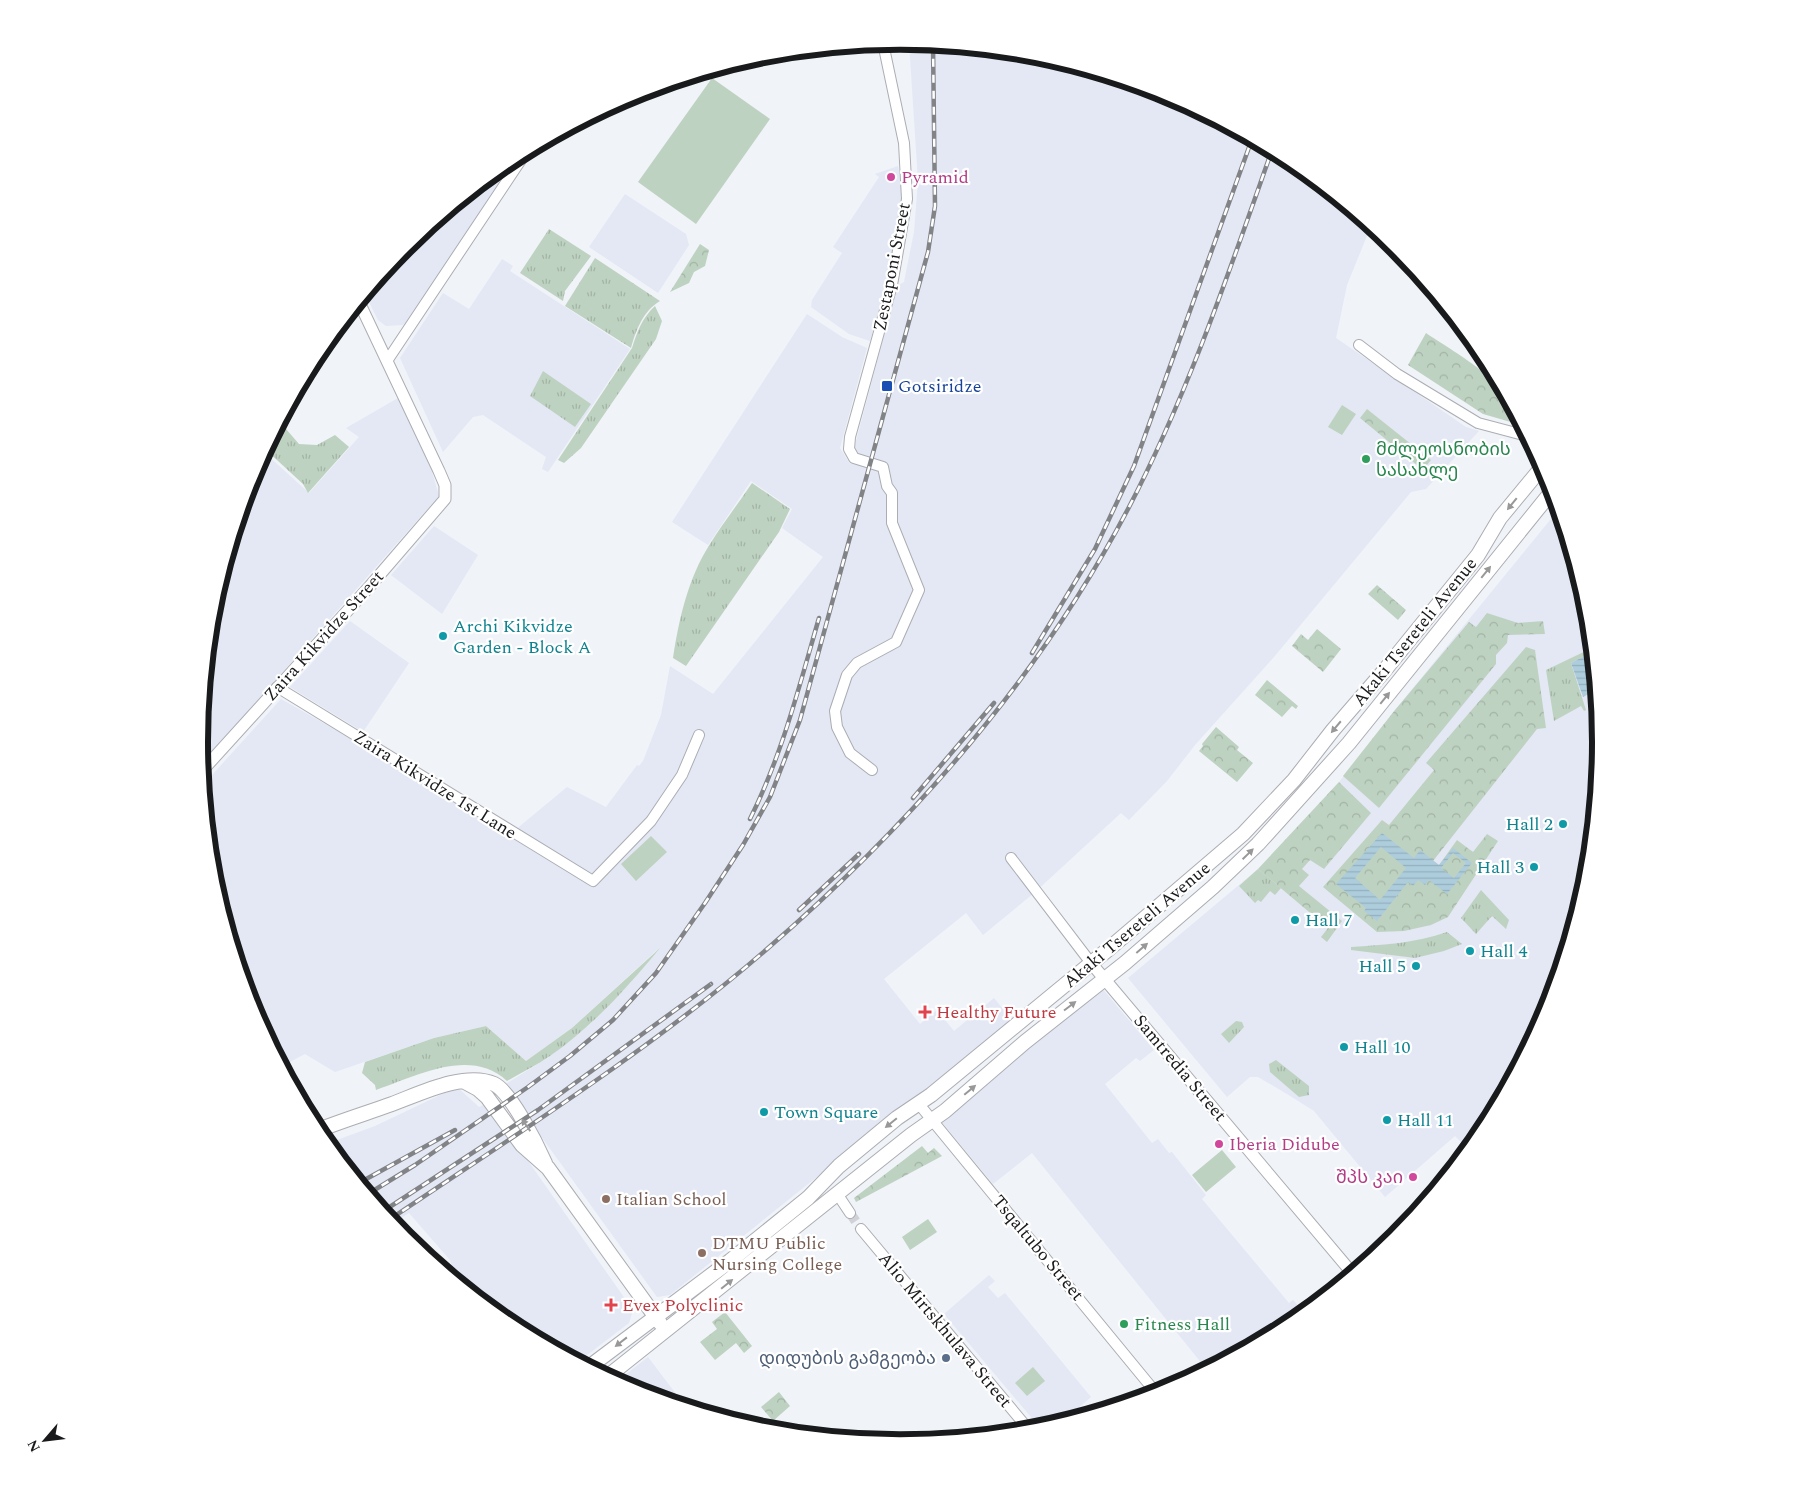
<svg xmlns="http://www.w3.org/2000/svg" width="1800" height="1485" font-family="Spectral,'Noto Sans Georgian',serif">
<defs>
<pattern id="grass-tufts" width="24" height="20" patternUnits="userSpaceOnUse" patternTransform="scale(1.25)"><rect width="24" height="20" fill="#bed2c1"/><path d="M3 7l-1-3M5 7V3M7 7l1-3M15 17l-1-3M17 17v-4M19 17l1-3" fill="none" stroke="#a3b4a5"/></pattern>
<pattern id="forest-crowns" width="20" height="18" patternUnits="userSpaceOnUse" patternTransform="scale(1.25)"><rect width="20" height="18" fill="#bed2c1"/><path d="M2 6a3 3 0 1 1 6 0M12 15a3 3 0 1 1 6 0" fill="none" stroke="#a3b4a5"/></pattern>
<pattern id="water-rules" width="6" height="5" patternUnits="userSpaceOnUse" patternTransform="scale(1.25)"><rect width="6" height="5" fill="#adcddd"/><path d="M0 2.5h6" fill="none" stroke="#94afbd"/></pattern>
</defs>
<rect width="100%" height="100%" fill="#f0f3f8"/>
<path fill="#e3e8f4" d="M909 42 1037 55 1169 95 1290 160 1371 226 1347 285 1336 338 1466 427 1479 431 1426 489 1411 492 1274 657 1195 745 1167 781 1129 820 1121 813 1034 893 983 935 966 913 884 979 920 1024 937 1010 954 1031 994 998 1012 1020 670 1295 657 1297 504 1085 549 1057 589 1025 632 981 658 949 572 1028 526 1061 486 1026 434 1038 335 1072 305 1054 282 1066 252 1011 212 879 203 785 281 699 350 738 508 836 567 787 606 807 637 765 639 766 643 761 661 715 670 666 713 694 823 557 782 528 792 509 751 481 708 545 672 522 807 314 842 337 867 348 840 448 850 464 897 286 904 282 914 232 918 181Z
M521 154 411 320 403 325 386 326 378 320 365 294 404 246 511 159Z
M898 166 903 192 887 283 870 341 849 334 811 307 812 300 842 253 833 247 879 177 875 174Z
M625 194 686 234 689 245 658 293 589 247Z
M502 259 513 266 510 271 630 349 548 472 542 469 546 457 483 415 473 417 443 452 400 358 443 293 469 309Z
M398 398 431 468 439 496 201 764 199 742 212 605 252 474 264 452 309 493 359 437 346 428Z
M1559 509 1588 606 1601 743 1588 880 1548 1011 1483 1132 1469 1150 1455 1136 1385 1197 1314 1111 1287 1094 1258 1077H1250L1227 1097 1128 978 1258 869 1302 823 1339 782 1395 710Z
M434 526 478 555 442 614 391 575Z
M350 621 409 663 363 732 290 687Z
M1101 987 1154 1050 1140 1061 1136 1058 1105 1084 1152 1143 1158 1139 1169 1153 1172 1152 1206 1195 1202 1199 1289 1303 1293 1300 1305 1313 1289 1326 1258 1343 1252 1335 1218 1364 1207 1370 1032 1153 993 1184 941 1121Z
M457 1087 479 1107 483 1105 514 1141 633 1310 629 1323 578 1362 510 1325 456 1281 450 1260 409 1213 392 1224 326 1144 375 1126Z
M989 1275 995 1281 988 1287 998 1298 1005 1293 1091 1397 1061 1423 1041 1429 944 1314Z
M648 1357 686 1407 631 1390 616 1382Z"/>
<path fill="url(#grass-tufts)" d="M549 229 591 256 565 291 563 301 520 273Z
M595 258 660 301C643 311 636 330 631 348L565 306Z
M655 306 662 321 656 339 581 448 564 463 558 460 632 348C637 332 642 318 655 306Z
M543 371 591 404 575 427 530 396Z
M280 422 299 444 317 445 335 435 349 447 308 493 303 484 265 449Z
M752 483 790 509 779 532 686 666 673 658C679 619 688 578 710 544 723 523 738 504 752 483Z
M1592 648V652L1571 663 1586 710 1584 711 1581 706 1554 721 1546 670Z
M1258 869 1281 888 1275 895 1270 891 1261 902 1258 900 1255 903 1239 886Z
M1481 890 1509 920 1506 929 1492 916 1476 934 1461 918Z
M1447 932 1462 944 1444 951 1415 958 1351 950V947C1384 945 1415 943 1447 932Z
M660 948C627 988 593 1026 550 1056 537 1065 521 1073 507 1081 470 1047 417 1076 376 1090L375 1085 362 1073 365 1062 434 1038 486 1026 526 1061 572 1028Z
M1236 1021 1242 1022 1244 1027 1229 1043 1221 1034Z
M1276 1060 1309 1086V1095L1299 1097 1270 1072 1269 1064Z"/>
<path fill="url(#forest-crowns)" d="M700 244 709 250 705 266 694 272 689 283 670 292Z
M1426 333C1452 351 1521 388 1514 423L1483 414 1408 365Z
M1367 409 1431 460 1423 470 1360 418Z
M1377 585 1406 610 1398 620 1368 594Z
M1487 613 1518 623 1543 621 1545 634 1508 635 1507 643 1496 655V664L1379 808 1343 776 1395 710 1469 622 1476 627Z
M1317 629 1341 649 1323 672 1292 646 1301 634 1308 640Z
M1526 647 1535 650 1546 728 1537 729 1433 861 1439 865 1457 840 1473 852 1487 834 1498 841 1448 917 1431 925 1404 931 1377 932 1323 887 1382 820 1389 825 1434 770 1426 763Z
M1267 680 1298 706 1296 709 1292 706 1282 717 1255 695Z
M1216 727 1239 747 1237 750 1253 763 1237 782 1199 751 1203 746 1202 744Z
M1339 782 1371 813 1324 869 1310 860 1302 869 1309 875 1299 886 1342 921 1327 942 1321 937 1328 928 1258 869Z
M922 1146 928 1153 934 1148 942 1156 856 1202 854 1198Z
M725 1312 752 1346 744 1353 736 1343 715 1360 700 1342 717 1329 712 1322Z
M779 1392 790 1406 773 1421 761 1407Z"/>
<path fill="#bed2c1" d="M712 78 770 119 696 224 638 182Z
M1342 405 1356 414 1342 435 1328 427Z
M651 836 667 852 636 881 621 864Z
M1222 1150 1236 1167 1206 1192 1192 1175Z
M928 1219 937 1232 910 1250 902 1237Z
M1033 1367 1045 1381 1027 1396 1015 1383Z"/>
<path fill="url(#water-rules)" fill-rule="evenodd" d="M1592 652 1596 690 1583 697 1571 663Z
M1382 833 1414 858 1420 850 1439 865 1453 848 1472 863 1447 894 1429 880 1425 885 1418 880 1413 886 1408 882 1377 921 1364 911 1366 908 1336 884ZM1381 847 1406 868 1380 900 1355 878ZM1453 853 1466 863 1454 878 1441 868Z"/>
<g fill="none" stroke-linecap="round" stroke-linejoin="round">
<path stroke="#d0d2d7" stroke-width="10" stroke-dasharray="10 5" stroke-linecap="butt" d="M850 1213 861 1229"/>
<g stroke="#abadb2" stroke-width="12">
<path id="minor" d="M1359 345 1397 374 1478 423 1527 436
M387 361 527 151
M277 687 593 881 651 821 682 775 699 735
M872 770 850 753 837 727 835 711 847 675 857 663 896 642 919 590 892 523V493L887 486 883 467 854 458 849 449 850 437 892 285 907 199 904 143 883 43
M1011 858 1091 963
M918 1103 1157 1394
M838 1195 850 1213
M861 1229 1030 1431"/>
</g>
<g stroke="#abadb2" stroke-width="13">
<path id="tertiary" d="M202 771 370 586 445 499V485L439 471 359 302
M1091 963 1353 1274"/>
</g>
<g stroke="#abadb2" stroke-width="16">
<path id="secondary" d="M465 1082 478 1089 487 1097 522 1145 548 1168 660 1323
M316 1131C341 1121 367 1113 392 1104 419 1094 465 1071 494 1084 511 1092 537 1145 545 1163
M589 1367 730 1261 808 1198 839 1166 897 1118 931 1095 1111 947 1243 834 1294 780 1333 730 1384 671 1478 555 1500 518 1543 466
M607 1377 911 1135 945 1111 1025 1042 1125 963 1213 887 1258 844 1349 743 1553 490"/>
</g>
<use href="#minor" stroke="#fff" stroke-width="10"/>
<use href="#tertiary" stroke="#fff" stroke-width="11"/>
<use href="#secondary" stroke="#fff" stroke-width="14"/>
<g stroke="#818386" stroke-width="4.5">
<path id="rail" d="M1032 653 1095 549 1134 466 1252 139
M913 798 994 703
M750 819C782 755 799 687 819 618
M799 910 859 854
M359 1183 455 1130
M368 1194 415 1165 528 1087 570 1056 613 1020 656 973 705 903 743 845 770 797 800 720 928 252 935 206 933 44
M382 1212 538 1110 711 984
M389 1220C515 1135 652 1049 767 949 911 824 1039 679 1128 509 1188 394 1229 272 1272 150"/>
</g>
<use href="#rail" stroke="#fff" stroke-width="2.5" stroke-dasharray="8" stroke-linecap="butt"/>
</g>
<defs><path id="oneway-solid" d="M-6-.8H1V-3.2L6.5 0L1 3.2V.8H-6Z" transform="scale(1.25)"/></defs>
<g fill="#989899">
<use href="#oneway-solid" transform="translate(1512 504) rotate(129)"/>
<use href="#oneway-solid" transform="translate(1486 572) rotate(-51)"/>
<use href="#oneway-solid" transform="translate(1385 698) rotate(-51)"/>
<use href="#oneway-solid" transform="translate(1336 727) rotate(130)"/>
<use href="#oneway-solid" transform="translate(1248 854) rotate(-44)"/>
<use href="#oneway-solid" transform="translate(1142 948) rotate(-41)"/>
<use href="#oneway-solid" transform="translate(1070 1006) rotate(-37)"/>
<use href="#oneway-solid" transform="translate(970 1090) rotate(-40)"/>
<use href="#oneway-solid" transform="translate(891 1123) rotate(141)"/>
<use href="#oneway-solid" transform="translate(526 1125) rotate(-125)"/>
<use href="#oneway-solid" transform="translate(727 1284) rotate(-39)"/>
<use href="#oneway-solid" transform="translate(621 1342) rotate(142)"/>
</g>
<g fill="#d1479c" stroke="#fff" stroke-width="2">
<circle cx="891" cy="177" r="5"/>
<circle cx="1219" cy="1144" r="5"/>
<circle cx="1413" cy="1177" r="5"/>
</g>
<rect fill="#1a4fb4" stroke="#fff" stroke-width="2" x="881" y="380" width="12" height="12" rx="2.5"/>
<g fill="#2e9e5b" stroke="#fff" stroke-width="2">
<circle cx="1366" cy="459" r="5"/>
<circle cx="1124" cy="1324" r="5"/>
</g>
<g fill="#0f9aa8" stroke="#fff" stroke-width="2">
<circle cx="443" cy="636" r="5"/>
<circle cx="1563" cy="824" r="5"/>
<circle cx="1534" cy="867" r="5"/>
<circle cx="1295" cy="920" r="5"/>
<circle cx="1470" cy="951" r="5"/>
<circle cx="1416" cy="966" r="5"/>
<circle cx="1344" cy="1047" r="5"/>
<circle cx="764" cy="1112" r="5"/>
<circle cx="1387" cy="1120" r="5"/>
</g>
<g fill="#e0444e" stroke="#fff" stroke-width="2">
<path d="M922.5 1004.5h5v5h5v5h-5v5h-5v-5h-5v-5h5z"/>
<path d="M608.5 1297.5h5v5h5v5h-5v5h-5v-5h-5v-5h5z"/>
</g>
<g fill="#8d6e63" stroke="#fff" stroke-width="2">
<circle cx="606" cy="1199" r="5"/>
<circle cx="702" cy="1253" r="5"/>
</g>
<circle fill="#5c6f8a" stroke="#fff" stroke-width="2" cx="946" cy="1358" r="5"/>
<g text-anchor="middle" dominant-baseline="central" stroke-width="4.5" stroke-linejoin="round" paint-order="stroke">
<g font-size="18" fill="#b23c85" stroke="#fff" text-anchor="start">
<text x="901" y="177">Pyramid</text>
<text x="1229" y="1144">Iberia Didube</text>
<text x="1403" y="1177" text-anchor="end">შპს კაი</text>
</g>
<g font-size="18" fill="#191a1c" stroke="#fff">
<text transform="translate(892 267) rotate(-79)">Zestaponi Street</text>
<text transform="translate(1415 632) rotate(-51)">Akaki Tsereteli Avenue</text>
<text transform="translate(324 636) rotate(-48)">Zaira Kikvidze Street</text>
<text transform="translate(435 785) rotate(32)">Zaira Kikvidze 1st Lane</text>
<text transform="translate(1137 925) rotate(-40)">Akaki Tsereteli Avenue</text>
<text transform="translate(1180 1068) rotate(50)">Samtredia Street</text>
<text transform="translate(1038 1248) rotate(50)">Tsqaltubo Street</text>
<text transform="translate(945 1330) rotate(50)">Alio Mirtskhulava Street</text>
</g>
<g font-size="18" fill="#164399" stroke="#fff" text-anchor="start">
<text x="898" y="386">Gotsiridze</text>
</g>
<g font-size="18" fill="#27864d" stroke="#fff" text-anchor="start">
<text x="1376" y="449">მძლეოსნობის<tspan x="1376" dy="21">სასახლე</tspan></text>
<text x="1134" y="1324">Fitness Hall</text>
</g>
<g font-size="18" fill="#0d838f" stroke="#fff" text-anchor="start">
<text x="453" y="626">Archi Kikvidze<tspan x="453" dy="21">Garden - Block A</tspan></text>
<text x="1553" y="824" text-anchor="end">Hall 2</text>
<text x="1524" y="867" text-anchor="end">Hall 3</text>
<text x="1305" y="920">Hall 7</text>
<text x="1480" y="951">Hall 4</text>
<text x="1406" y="966" text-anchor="end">Hall 5</text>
<text x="1354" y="1047">Hall 10</text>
<text x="774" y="1112">Town Square</text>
<text x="1397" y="1120">Hall 11</text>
</g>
<g font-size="18" fill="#be3a42" stroke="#fff" text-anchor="start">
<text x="936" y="1012">Healthy Future</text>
<text x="622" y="1305">Evex Polyclinic</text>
</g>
<g font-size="18" fill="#785e54" stroke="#fff" text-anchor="start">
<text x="616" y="1199">Italian School</text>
<text x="712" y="1243">DTMU Public<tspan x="712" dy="21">Nursing College</tspan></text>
</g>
<g font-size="18" fill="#4e5e75" stroke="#fff" text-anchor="end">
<text x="936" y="1358">დიდუბის გამგეობა</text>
</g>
</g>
<path d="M0 0H1800V1485H0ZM208 742a692 692 0 1 1 1384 0a692 692 0 1 1-1384 0Z" fill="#fff" fill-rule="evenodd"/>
<path fill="none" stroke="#191a1c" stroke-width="6" d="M208 742a692 692 0 1 1 1384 0a692 692 0 1 1-1384 0Z"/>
<g transform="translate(45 1440) rotate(242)" stroke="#ffffff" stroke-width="4" paint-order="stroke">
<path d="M0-4L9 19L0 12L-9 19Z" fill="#191a1c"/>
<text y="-8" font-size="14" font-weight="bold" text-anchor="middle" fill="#191a1c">N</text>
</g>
</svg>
